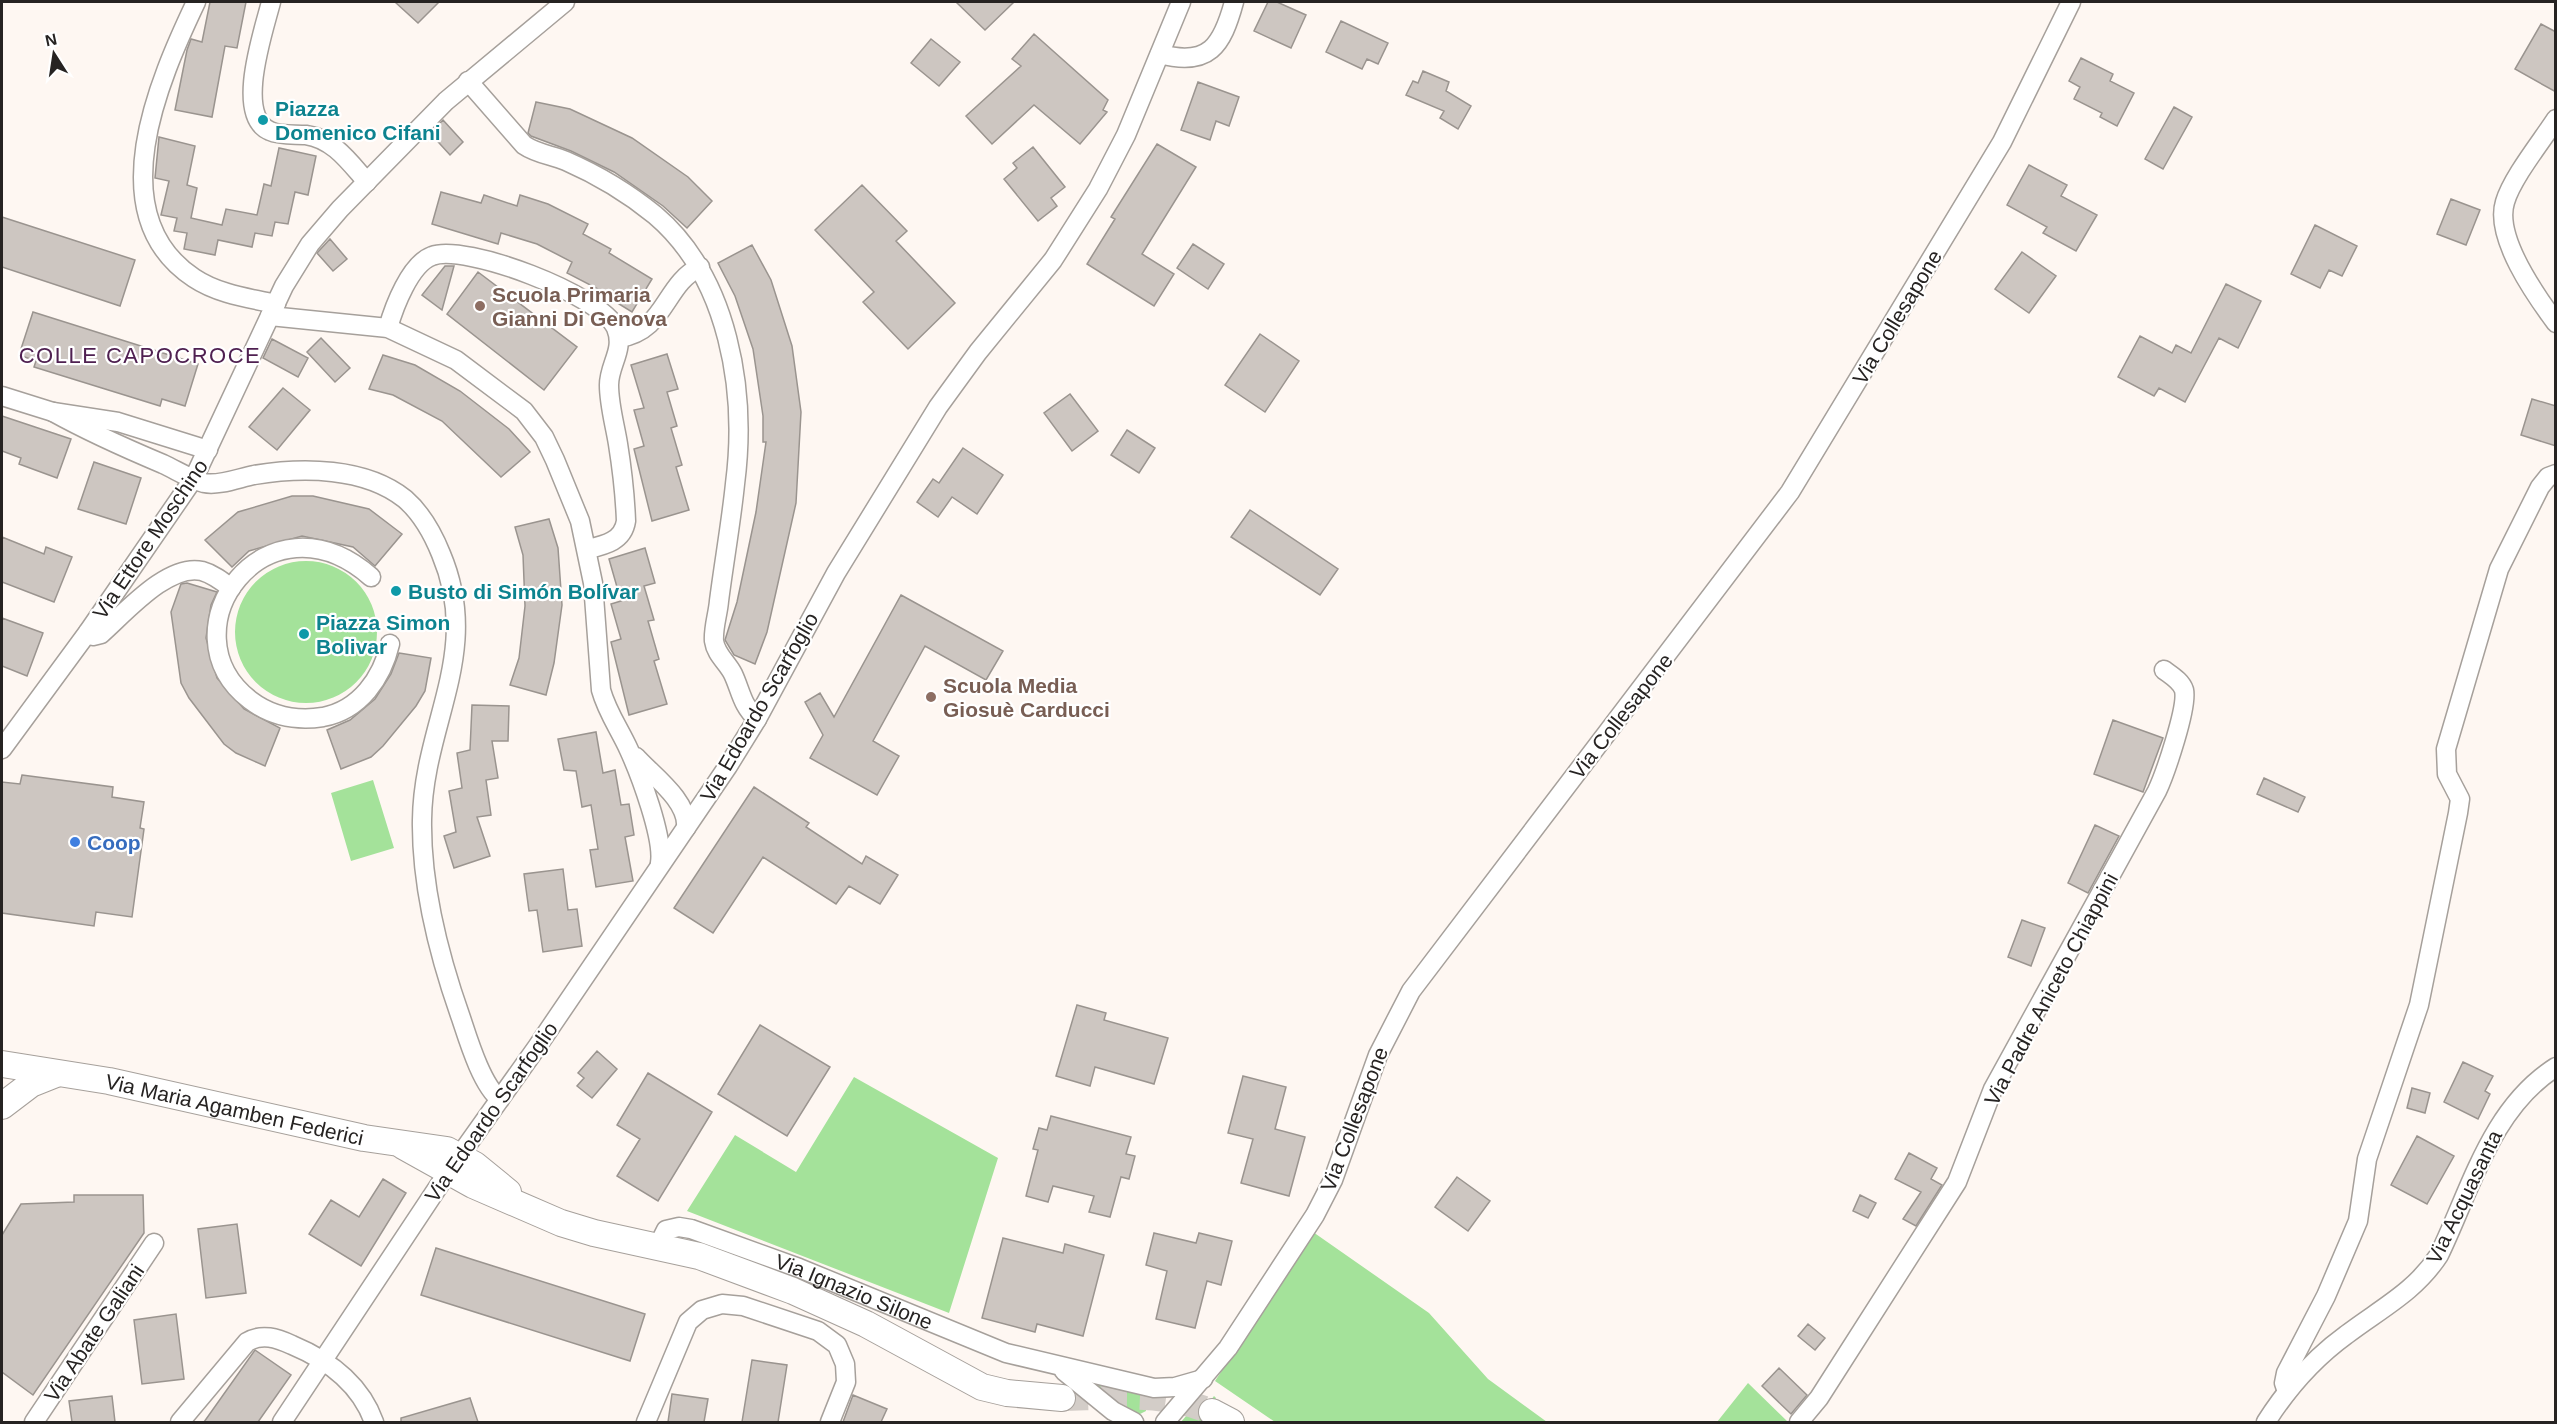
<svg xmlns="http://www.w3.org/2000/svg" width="2557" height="1424" font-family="Arial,sans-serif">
<rect width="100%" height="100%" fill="#fef7f2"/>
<path fill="#a4e29a" d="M235 632a71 71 0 1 1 142 0a71 71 0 1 1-142 0Z
M373 780 394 848 351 861 331 793Z
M854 1077 998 1158 949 1313 687 1211 735 1135 796 1172Z
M1313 1232 1429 1313 1488 1379 1547 1422H1275L1215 1381Z
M1092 1378 1145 1394 1146 1411 1136 1416 1089 1385Z
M1748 1383 1788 1422H1717Z
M1214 1396 1216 1398 1206 1422H1181L1197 1403 1205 1408Z"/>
<path fill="#cdc6c1" stroke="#9a948f" stroke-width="1.5" d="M210 2H246L237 48 225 46 212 117 175 110 187 50 191 39 202 42Z
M395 2H439L418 23Z
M956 2H1014L985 30Z
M1268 2H1277L1306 15 1291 48 1254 31Z
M1341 21 1388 43 1378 64 1367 59 1362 69 1326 52Z
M2541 24 2556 32V92L2515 69Z
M1034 34 1108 100 1103 110 1107 112 1080 144 1034 105 992 144 966 116 1021 66 1012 59Z
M931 39 960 62 939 86 911 63Z
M2081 58 2113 74 2110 81 2134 93 2117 126 2100 117 2102 113 2074 99 2080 87 2069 81Z
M1423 71 1449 82 1446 91 1471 106 1458 129 1440 118 1444 111 1406 95 1413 81 1418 83Z
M1198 82 1239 97 1229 126 1216 121 1210 140 1181 130Z
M536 102 570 109 632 138 688 177 712 201 687 228 663 206 614 172 571 151 531 136 528 133Z
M2174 107 2192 117 2163 169 2145 159Z
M443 120 463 142 450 155 430 133Z
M159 137 195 146 187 185 197 188 191 218 222 225 226 209 257 215 264 184 271 186 279 148 316 156 308 195 295 192 288 224 275 222 272 236 255 233 252 247 218 240 215 255 184 249 187 233 174 231 177 218 161 215 169 181 155 178Z
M1157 144 1196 167 1142 254 1174 274 1154 306 1087 264 1115 219 1111 217Z
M1033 147 1065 187 1051 198 1057 206 1038 221 1004 179 1017 168 1013 163Z
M2029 165 2067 185 2061 196 2097 215 2076 251 2043 233 2047 227 2007 205Z
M862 185 907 231 896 241 955 303 908 349 863 302 874 292 815 230Z
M441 192 481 203 484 195 517 206 520 195 548 204 588 224 583 234 611 249 609 253 652 279 632 312 601 293 602 291 567 273 572 262 537 244 501 233 498 244 432 224Z
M2451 199 2480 210 2466 245 2437 234Z
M2 217 135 260 120 306 2 267Z
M2315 225 2357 246 2342 276 2329 270 2320 288 2291 274Z
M330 239 347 259 333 271 317 253Z
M1193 244 1224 264 1208 289 1177 268Z
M752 245 771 280 792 346 801 412 796 503 767 632 755 664 734 655 725 640 737 602 756 512 766 442H763V416L753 349 735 296 718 263Z
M2022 252 2056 276 2029 313 1995 289Z
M445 266H454L442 310 422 295Z
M478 272 577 347 544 390 447 314Z
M2226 284 2261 301 2238 348 2219 338 2185 402 2159 388 2154 396 2118 377 2140 336 2172 353 2176 345 2191 353Z
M33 312 198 364 185 406 162 399 160 406 34 367 36 361 19 355Z
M1260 334 1299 361 1265 412 1225 385Z
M321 338 350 368 335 382 307 352Z
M272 339 308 358 298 377 263 358Z
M667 354 678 389 667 392 677 426 671 428 682 465 676 467 689 510 652 521 634 449 644 446 634 410 644 408 631 365Z
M383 355 415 365 460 391 509 429 530 452 501 477 442 421 393 395 369 389Z
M283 388 310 410 277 450 249 427Z
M1070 394 1098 431 1072 451 1044 413Z
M2532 399 2556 406V446L2521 435Z
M2 416 71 439 57 478 19 464 21 458 2 451Z
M1127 430 1155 448 1139 473 1111 455Z
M963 448 1003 475 977 514 952 497 938 517 917 502 933 479 939 483Z
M94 462 141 478 126 524 78 509Z
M292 496H313L369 509 402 534 375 566 353 547 302 536 249 551 232 567 205 540 238 512Z
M1250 510 1338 569 1320 595 1231 537Z
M549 519 558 548 562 605 554 663 546 695 510 685 519 658 525 606 523 555 515 527Z
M2 537 44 554 46 547 72 557 54 602 2 582Z
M645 548 655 583 644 586 654 620 648 621 659 659 654 661 667 704 629 715 611 642 621 639 611 604 621 601 609 559Z
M187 583 217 592 211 605 206 638 217 678 244 709 280 728 265 766 236 753 224 744 189 698 181 683 171 612 181 584Z
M901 595 1003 651 986 680 925 646 873 741 899 756 877 795 810 758 823 735 805 702 820 693 834 717Z
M2 618 43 633 27 676 2 666Z
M399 653 431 658 425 691 416 706 383 746 371 757 341 769 327 730 350 720 375 699 391 674Z
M472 705 509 706 508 741H492L498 778 486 780 491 815 477 817 490 856 454 868 444 836 456 832 449 791 462 788 457 753 470 750Z
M2113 720 2163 738 2143 792 2094 774Z
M596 732 603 773 615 770 621 805 629 804 634 835 625 837 633 881 596 887 590 850 598 849 591 805 582 807 576 771 564 770 558 739Z
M22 775 113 787 112 797 144 802 140 828 144 829 132 917 96 912 94 926 2 913V782L20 784Z
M2264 778 2305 797 2298 812 2257 794Z
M754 787 809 823 806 827 862 864 866 856 898 875 880 904 849 886 836 904 763 857 713 933 674 908Z
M2095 825 2119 836 2088 893 2068 883Z
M563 869 568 910 577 909 582 946 543 952 537 910 529 911 524 874Z
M2022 920 2045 928 2031 966 2008 957Z
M1077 1005 1106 1013 1104 1020 1168 1038 1154 1084 1095 1067 1090 1086 1056 1076Z
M760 1025 830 1067 787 1136 718 1094Z
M597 1051 617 1069 592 1098 577 1086 584 1078 578 1073Z
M2463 1062 2493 1076 2485 1091 2490 1094 2478 1119 2444 1102Z
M648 1073 712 1112 658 1201 617 1176 640 1139 617 1125Z
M1243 1076 1286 1087 1275 1129 1305 1137 1289 1196 1241 1183 1253 1139 1228 1133Z
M2412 1088 2430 1093 2425 1113 2407 1108Z
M1051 1116 1131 1137 1126 1154 1135 1156 1129 1179 1121 1177 1110 1217 1089 1212 1094 1196 1053 1186 1048 1202 1026 1196 1038 1150 1033 1149 1039 1128 1047 1130Z
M2417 1136 2454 1156 2427 1204 2391 1185Z
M1909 1153 1937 1168 1931 1179 1942 1185 1916 1226 1903 1219 1921 1192 1895 1179Z
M1457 1177 1490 1201 1468 1231 1435 1207Z
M383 1179 406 1193 361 1266 309 1234 331 1200 359 1217Z
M74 1195H143L144 1233 33 1395 2 1372V1235L21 1204 74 1202Z
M1860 1195 1876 1203 1868 1218 1853 1211Z
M237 1224 246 1293 206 1298 198 1229Z
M1154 1233 1196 1243 1199 1233 1232 1241 1221 1285 1207 1281 1195 1328 1156 1319 1167 1271 1146 1265Z
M1003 1238 1063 1253 1065 1244 1104 1255 1083 1336 1037 1324 1035 1332 982 1318Z
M436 1248 645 1314 630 1361 421 1295Z
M176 1314 184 1379 142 1384 134 1320Z
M1808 1324 1825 1338 1815 1350 1798 1336Z
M255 1350 291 1375 258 1422H204Z
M752 1360 787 1365 778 1422H742Z
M1779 1368 1807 1395 1791 1414 1762 1386Z
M672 1394 708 1399 704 1422H668Z
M853 1395 887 1409 881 1422H843Z
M112 1396 115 1422H72L69 1401Z
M470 1398 478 1422H401V1418Z"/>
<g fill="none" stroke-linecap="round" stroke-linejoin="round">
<path stroke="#d3cdc8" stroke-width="26" stroke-dasharray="26 13" stroke-linecap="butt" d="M1062 1398C1113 1397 1165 1391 1212 1412"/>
<g stroke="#a6a09b" stroke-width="21">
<g id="street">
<path d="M196 2C159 80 99 215 194 278 218 294 248 298 276 304"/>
<path d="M271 2C264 30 234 116 270 131 281 136 295 134 306 135 334 139 350 163 367 182"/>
<path d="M1160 54C1209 67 1222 46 1234 2"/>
<path d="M468 81 524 145C537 154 552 155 566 161 598 175 628 193 655 215 729 278 747 391 735 484 731 523 724 562 719 601 718 614 713 628 714 641 716 655 727 662 733 674 741 691 742 706 757 719"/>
<path d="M2556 119C2541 142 2512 178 2505 202 2494 237 2536 296 2556 323"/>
<path d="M270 316 388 328 456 360 524 411 544 437 555 460 580 521 593 583 601 690C607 712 620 730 629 750 640 774 664 838 660 863"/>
<path d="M388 328C394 307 410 264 432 256 465 243 601 295 616 328 625 350 609 364 609 385 609 405 615 425 618 444 622 469 625 495 626 521 623 541 605 545 588 549"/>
<path d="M619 338C666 331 664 284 700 267"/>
<path d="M2 396 53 412 118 422 208 450"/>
<path d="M53 412C89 432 125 448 163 464 176 470 190 479 204 483 219 486 239 478 254 475 302 467 365 467 405 499 421 513 433 534 441 554 483 653 423 723 422 820 421 886 439 956 461 1018 468 1039 482 1086 500 1099"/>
<path d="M371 577C267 486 161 631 250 700 271 716 297 721 323 717 360 710 382 678 390 644"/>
<path d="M88 632 93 636 101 634C125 613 168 563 202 571 213 574 222 581 231 588"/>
<path d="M2 749 88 632 194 478 284 286 310 244 340 209 446 101 565 2"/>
<path d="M636 757C652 775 689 801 686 828"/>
<path id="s1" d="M658 1246 666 1230 679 1227 691 1229 799 1268 1006 1353 1154 1388 1175 1387 1203 1379"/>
<path d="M1064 1371 1113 1411 1134 1422"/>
<path d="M2287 1392 2284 1383 2286 1373 2326 1296 2358 1221 2367 1159 2419 1005 2458 813 2460 799 2447 774 2446 749 2499 569 2540 487 2548 477 2556 474"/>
<path d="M34 1422 154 1243"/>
<path d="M180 1422 247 1342C262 1333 277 1338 292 1345 328 1360 360 1383 374 1422"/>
<path d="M282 1422 448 1172 537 1047 728 766 757 719 836 573 938 407 978 352 1053 260 1098 189 1126 135 1181 2"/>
<path d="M646 1422 688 1322 702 1310 722 1304 743 1306 818 1331 837 1345 845 1364 846 1382 830 1422"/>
<path d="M1165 1422 1228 1348 1315 1215 1333 1180 1378 1055 1411 991 1790 492 2002 142 2071 2"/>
<path d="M1799 1422 1819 1398 1957 1182 1993 1089 2157 791C2165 774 2188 707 2184 690 2181 681 2172 676 2164 670"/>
<path d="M2266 1422C2287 1389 2313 1359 2346 1335 2380 1309 2415 1292 2439 1255 2471 1189 2491 1108 2556 1067"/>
</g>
</g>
<g stroke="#a6a09b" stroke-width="28">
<g id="secondary">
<path id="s2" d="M2 1064 109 1081 364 1138 447 1150 475 1165 508 1192"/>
<path d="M2 1106 31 1084 56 1074"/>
<path d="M403 1146 473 1185 561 1223 594 1233 699 1256 793 1291 866 1324 982 1387 1007 1393 1062 1398"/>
<path d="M1212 1412 1231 1422"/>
</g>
</g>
<use href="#street" stroke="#fff" stroke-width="18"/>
<use href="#secondary" stroke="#fff" stroke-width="26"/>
</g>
<g fill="#0f9aa8" stroke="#fff" stroke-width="2">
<circle cx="263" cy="120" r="6"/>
<circle cx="396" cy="591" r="6"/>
<circle cx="304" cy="634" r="6"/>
</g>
<g fill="#8d6e63" stroke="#fff" stroke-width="2">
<circle cx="480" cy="306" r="6"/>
<circle cx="931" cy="697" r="6"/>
</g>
<circle fill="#3f7fe0" stroke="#fff" stroke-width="2" cx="75" cy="842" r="6"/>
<g text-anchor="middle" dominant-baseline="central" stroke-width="4.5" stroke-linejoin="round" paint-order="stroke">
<g font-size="21" font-weight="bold" fill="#0d838f" stroke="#fff" text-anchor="start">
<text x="275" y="108">Piazza<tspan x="275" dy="24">Domenico Cifani</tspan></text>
<text x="408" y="591">Busto di Simón Bolívar</text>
<text x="316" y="622">Piazza Simon<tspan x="316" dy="24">Bolivar</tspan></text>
</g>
<g font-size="21" font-weight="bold" fill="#785e54" stroke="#fff" text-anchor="start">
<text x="492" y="294">Scuola Primaria<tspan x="492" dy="24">Gianni Di Genova</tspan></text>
<text x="943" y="685">Scuola Media<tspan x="943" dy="24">Giosuè Carducci</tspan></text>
</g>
<g font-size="21" fill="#262322" stroke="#fff">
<text transform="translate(1897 317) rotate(-59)">Via Collesapone</text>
<text transform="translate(150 539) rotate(-56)">Via Ettore Moschino</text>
<text transform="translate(759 707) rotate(-60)">Via Edoardo Scarfoglio</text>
<text transform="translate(1621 716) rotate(-52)">Via Collesapone</text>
<text transform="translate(2051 989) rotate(-62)">Via Padre Aniceto Chiappini</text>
<text stroke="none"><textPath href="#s2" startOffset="237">Via Maria Agamben Federici</textPath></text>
<text transform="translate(491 1112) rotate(-55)">Via Edoardo Scarfoglio</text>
<text transform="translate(1354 1119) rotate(-69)">Via Collesapone</text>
<text transform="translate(2464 1197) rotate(-64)">Via Acquasanta</text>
<text stroke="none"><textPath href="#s1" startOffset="218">Via Ignazio Silone</textPath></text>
<text transform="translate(94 1333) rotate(-56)">Via Abate Galiani</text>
</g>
<g font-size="21" font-weight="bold" fill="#366cbe" stroke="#fff" text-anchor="start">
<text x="87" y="842">Coop</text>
</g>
<g font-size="22" letter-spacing="1.5" fill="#4f2051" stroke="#fff">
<text x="140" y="355">COLLE CAPOCROCE</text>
</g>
</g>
<rect width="2557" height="1424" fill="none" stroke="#262322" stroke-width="6"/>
<g transform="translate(54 54) rotate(348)" stroke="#ffffff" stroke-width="4.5" paint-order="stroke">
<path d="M0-4.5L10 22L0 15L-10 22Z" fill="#262322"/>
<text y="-9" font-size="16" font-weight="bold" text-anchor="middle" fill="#262322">N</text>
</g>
</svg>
